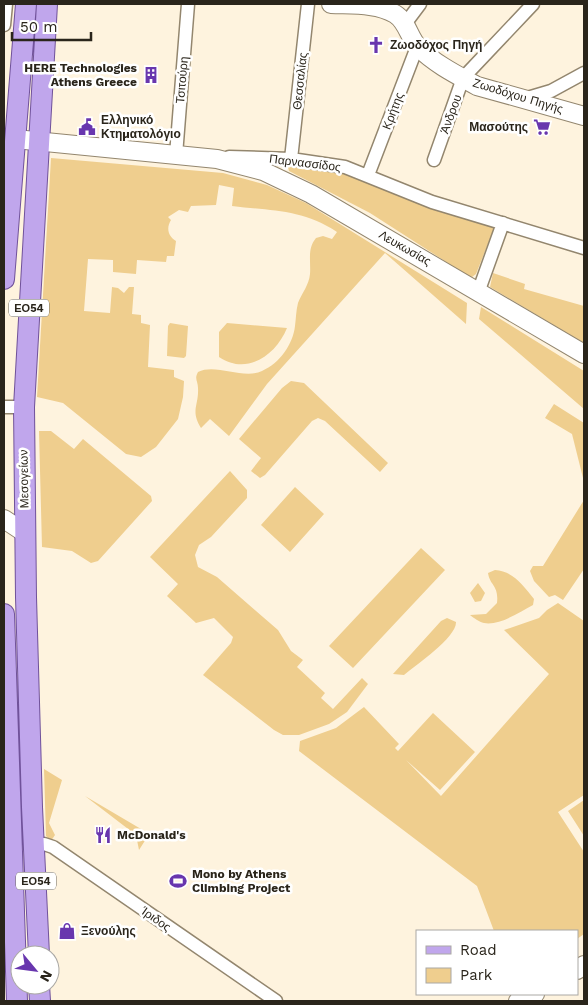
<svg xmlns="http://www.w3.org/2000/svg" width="588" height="1005" font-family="'Work Sans',sans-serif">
<rect width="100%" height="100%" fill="#fef3de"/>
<path fill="#efce8e" d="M51 158 223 173 267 185 306 203 467 303 466 324 385 253 267 384 229 436 210 419 201 428C190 410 199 406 198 388 198 381 194 379 198 372 216 363 243 380 262 371 280 363 293 344 295 326 296 318 296 311 298 303 302 293 309 285 310 274 311 261 307 249 316 238L323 236 332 239 337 232C302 209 272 211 232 206L234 188 219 185 216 205 191 206 188 212 179 210 168 217 171 220C166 228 168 236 176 241L174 256H167L166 262 137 260 136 274 113 272V260L88 259 84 311 110 313 112 287 118 288 124 293 129 287H134L132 314 141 315V323L150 325 148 367 174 370V377L184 381 183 397 178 419 156 447 141 457 126 454 63 403 37 397Z
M293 165 353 175 401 197 495 226 476 274 472 277 465 274 370 213 289 171 288 167Z
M493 273 525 284 524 289 584 306V343L490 287Z
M481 307 584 371V409L479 319Z
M170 323 188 326 186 356 184 358 167 356 168 326Z
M227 323 287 328C276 355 247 376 219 357V332Z
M291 381 304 383 388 463 380 472 325 421 318 418 312 421 265 475 260 478 251 471 261 458 239 439 282 388Z
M554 404 584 423V482L572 434 545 418Z
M39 431H51L74 449 83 439 151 496 152 501 98 561 91 563 72 551 42 547Z
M230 471 247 490V498L211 537 199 545 195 555 198 567 217 577 278 630 291 651 303 660 297 667 325 693 321 698 333 709 362 678 368 684 347 712 329 724 299 735H283L274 730 203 675 231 643 233 637 214 618 196 623 167 596 178 584 150 557Z
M295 487 324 514 290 552 261 525Z
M584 500V569L563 600 555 595 549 597 534 581 530 571 533 566H543Z
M421 548 445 570 353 668 329 646Z
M495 570C513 571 523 585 534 599L533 605C520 612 499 626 484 623 479 622 474 618 470 615L486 614 497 603C499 585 490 586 488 573Z
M478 583 485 593 481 601 475 602 470 593Z
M558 603 584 621V795L558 812 584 852V934L577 939V931H494L477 886 299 751 300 741 336 728 364 707 399 744 395 748 398 751 433 713 475 752 440 790 406 760 441 796 549 674 504 630 539 618 547 610Z
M447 618 456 622C457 637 416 665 404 675L393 674 441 621Z
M44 769 62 780 49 823 55 835 51 841 46 836Z
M85 796 141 829 137 833 146 839 139 850 136 835Z
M584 800V836L568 811Z"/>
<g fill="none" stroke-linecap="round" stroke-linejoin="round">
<g stroke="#93866e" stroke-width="15">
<path id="street" d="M405 24 420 4
M4 25 6 4
M524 99 551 91 584 73
M176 155 188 4
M229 157 291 159 345 167 432 202 584 248
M291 159 308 4
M434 160 463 78 533 4
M368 175 417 47
M479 290 503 223
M4 407H24
M33 844H44L53 847 276 1001"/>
</g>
<g stroke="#93866e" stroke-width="20">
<path id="secondary" d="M331 4C351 5 377 3 395 14 408 22 409 39 419 48 435 64 457 75 477 86L584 116
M15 139 217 159 263 171 311 194 584 354
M4 519 25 533
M577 970 584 965
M518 1001 535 994"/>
</g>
<g stroke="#70529a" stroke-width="22">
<path id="primary" d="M4 279 26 4
M4 614 17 1001
M39 955 32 807 26 597 24 407 47 4
M39 985 40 1001"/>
</g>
<use href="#street" stroke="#fff" stroke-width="12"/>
<use href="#secondary" stroke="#fff" stroke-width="18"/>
<use href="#primary" stroke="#c0a6ec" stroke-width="20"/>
</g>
<defs>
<g id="church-bare" transform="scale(1.35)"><path d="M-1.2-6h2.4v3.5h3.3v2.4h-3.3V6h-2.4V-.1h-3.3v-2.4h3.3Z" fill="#6836ae" stroke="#fff" stroke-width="2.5" paint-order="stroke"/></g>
<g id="building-bare" transform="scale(1.35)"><path d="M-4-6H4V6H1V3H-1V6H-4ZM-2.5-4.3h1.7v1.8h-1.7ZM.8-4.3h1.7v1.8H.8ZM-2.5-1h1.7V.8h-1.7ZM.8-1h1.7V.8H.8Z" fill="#6836ae" stroke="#fff" stroke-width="2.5" paint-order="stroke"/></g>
<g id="civic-bare" transform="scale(1.35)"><path d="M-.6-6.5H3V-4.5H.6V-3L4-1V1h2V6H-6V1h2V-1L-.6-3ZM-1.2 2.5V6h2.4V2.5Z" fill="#6836ae" stroke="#fff" stroke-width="2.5" paint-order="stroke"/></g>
<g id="supermarket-bare" transform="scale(1.35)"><path d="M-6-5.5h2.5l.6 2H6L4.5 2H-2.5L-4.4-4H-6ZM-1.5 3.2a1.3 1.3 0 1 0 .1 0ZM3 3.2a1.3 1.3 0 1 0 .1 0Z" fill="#6836ae" stroke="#fff" stroke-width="2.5" paint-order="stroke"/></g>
<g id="restaurant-bare" transform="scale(1.35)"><path d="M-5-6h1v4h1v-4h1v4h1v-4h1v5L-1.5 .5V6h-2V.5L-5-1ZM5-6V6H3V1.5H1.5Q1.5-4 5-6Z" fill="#6836ae" stroke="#fff" stroke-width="2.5" paint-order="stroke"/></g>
<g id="stadium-bare" transform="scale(1.35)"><path d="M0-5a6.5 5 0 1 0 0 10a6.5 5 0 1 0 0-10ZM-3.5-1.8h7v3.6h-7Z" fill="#6836ae" stroke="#fff" stroke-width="2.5" paint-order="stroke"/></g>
<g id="shop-bare" transform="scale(1.35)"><path d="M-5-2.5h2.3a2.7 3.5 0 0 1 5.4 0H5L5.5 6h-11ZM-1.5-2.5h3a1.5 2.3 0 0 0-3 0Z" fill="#6836ae" stroke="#fff" stroke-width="2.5" paint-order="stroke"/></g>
</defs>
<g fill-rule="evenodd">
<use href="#church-bare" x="376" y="45"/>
<use href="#building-bare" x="151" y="75"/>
<use href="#civic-bare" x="87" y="127"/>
<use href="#supermarket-bare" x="542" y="127"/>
<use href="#restaurant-bare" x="103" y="835"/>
<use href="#stadium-bare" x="178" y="881"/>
<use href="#shop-bare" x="67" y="931"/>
</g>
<g text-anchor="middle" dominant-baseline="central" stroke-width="5" stroke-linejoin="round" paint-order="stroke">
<g fill="#fff" stroke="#6a665f" stroke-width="1">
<rect x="9" y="299.5" width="40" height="17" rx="4"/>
<rect x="16" y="872.5" width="40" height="17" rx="4"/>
</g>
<g font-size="11" font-weight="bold" fill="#2a251b">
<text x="29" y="308">ΕΟ54</text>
<text x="36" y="881">ΕΟ54</text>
</g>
<g font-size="12" font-weight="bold" fill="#2a251b" stroke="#fff" text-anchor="start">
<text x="390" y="45">Ζωοδόχος Πηγή</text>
<text x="137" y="68" text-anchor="end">HERE Technologies<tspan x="137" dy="14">Athens Greece</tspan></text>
<text x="101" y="120">Ελληνικό<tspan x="101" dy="14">Κτηματολόγιο</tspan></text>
<text x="528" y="127" text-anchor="end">Μασούτης</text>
<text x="117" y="835">McDonald's</text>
<text x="192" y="874">Mono by Athens<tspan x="192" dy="14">Climbing Project</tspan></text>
<text x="81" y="931">Ξενούλης</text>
</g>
<g font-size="12" fill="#2a251b" stroke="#fff">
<text transform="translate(182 80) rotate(-85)">Τσιτούρη</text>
<text transform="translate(300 81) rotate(-84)">Θεσσαλίας</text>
<text transform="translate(518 96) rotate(17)">Ζωοδόχου Πηγής</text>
<text transform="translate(393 111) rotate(-69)">Κρήτης</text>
<text transform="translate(451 114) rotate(-70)">Άνδρου</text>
<text transform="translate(305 163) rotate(7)">Παρνασσίδος</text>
<text transform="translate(405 248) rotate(30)">Λευκωσίας</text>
<text transform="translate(24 479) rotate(-91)">Μεσογείων</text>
<text transform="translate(156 919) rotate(35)">Ίριδος</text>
</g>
</g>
<rect width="588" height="1005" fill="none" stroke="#2a251b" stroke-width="10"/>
<rect x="416" y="930" width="162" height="65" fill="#ffffff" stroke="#aaa8a4"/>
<rect x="426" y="946" width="25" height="8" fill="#c0a6ec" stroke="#aaa8a4"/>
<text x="460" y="955" font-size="15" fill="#2a251b">Road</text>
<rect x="426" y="968" width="25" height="15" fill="#efce8e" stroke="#aaa8a4"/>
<text x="460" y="980" font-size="15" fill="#2a251b">Park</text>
<g transform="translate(35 970) rotate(119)"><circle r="24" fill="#ffffff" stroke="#aaa8a4"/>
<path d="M0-4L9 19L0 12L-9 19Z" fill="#6836ae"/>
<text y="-8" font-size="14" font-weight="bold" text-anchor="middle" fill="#2a251b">N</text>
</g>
<path d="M12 32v8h79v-8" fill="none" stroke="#2a251b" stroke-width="2.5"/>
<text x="20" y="32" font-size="15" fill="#2a251b" stroke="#ffffff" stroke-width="4" paint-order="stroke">50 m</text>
</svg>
